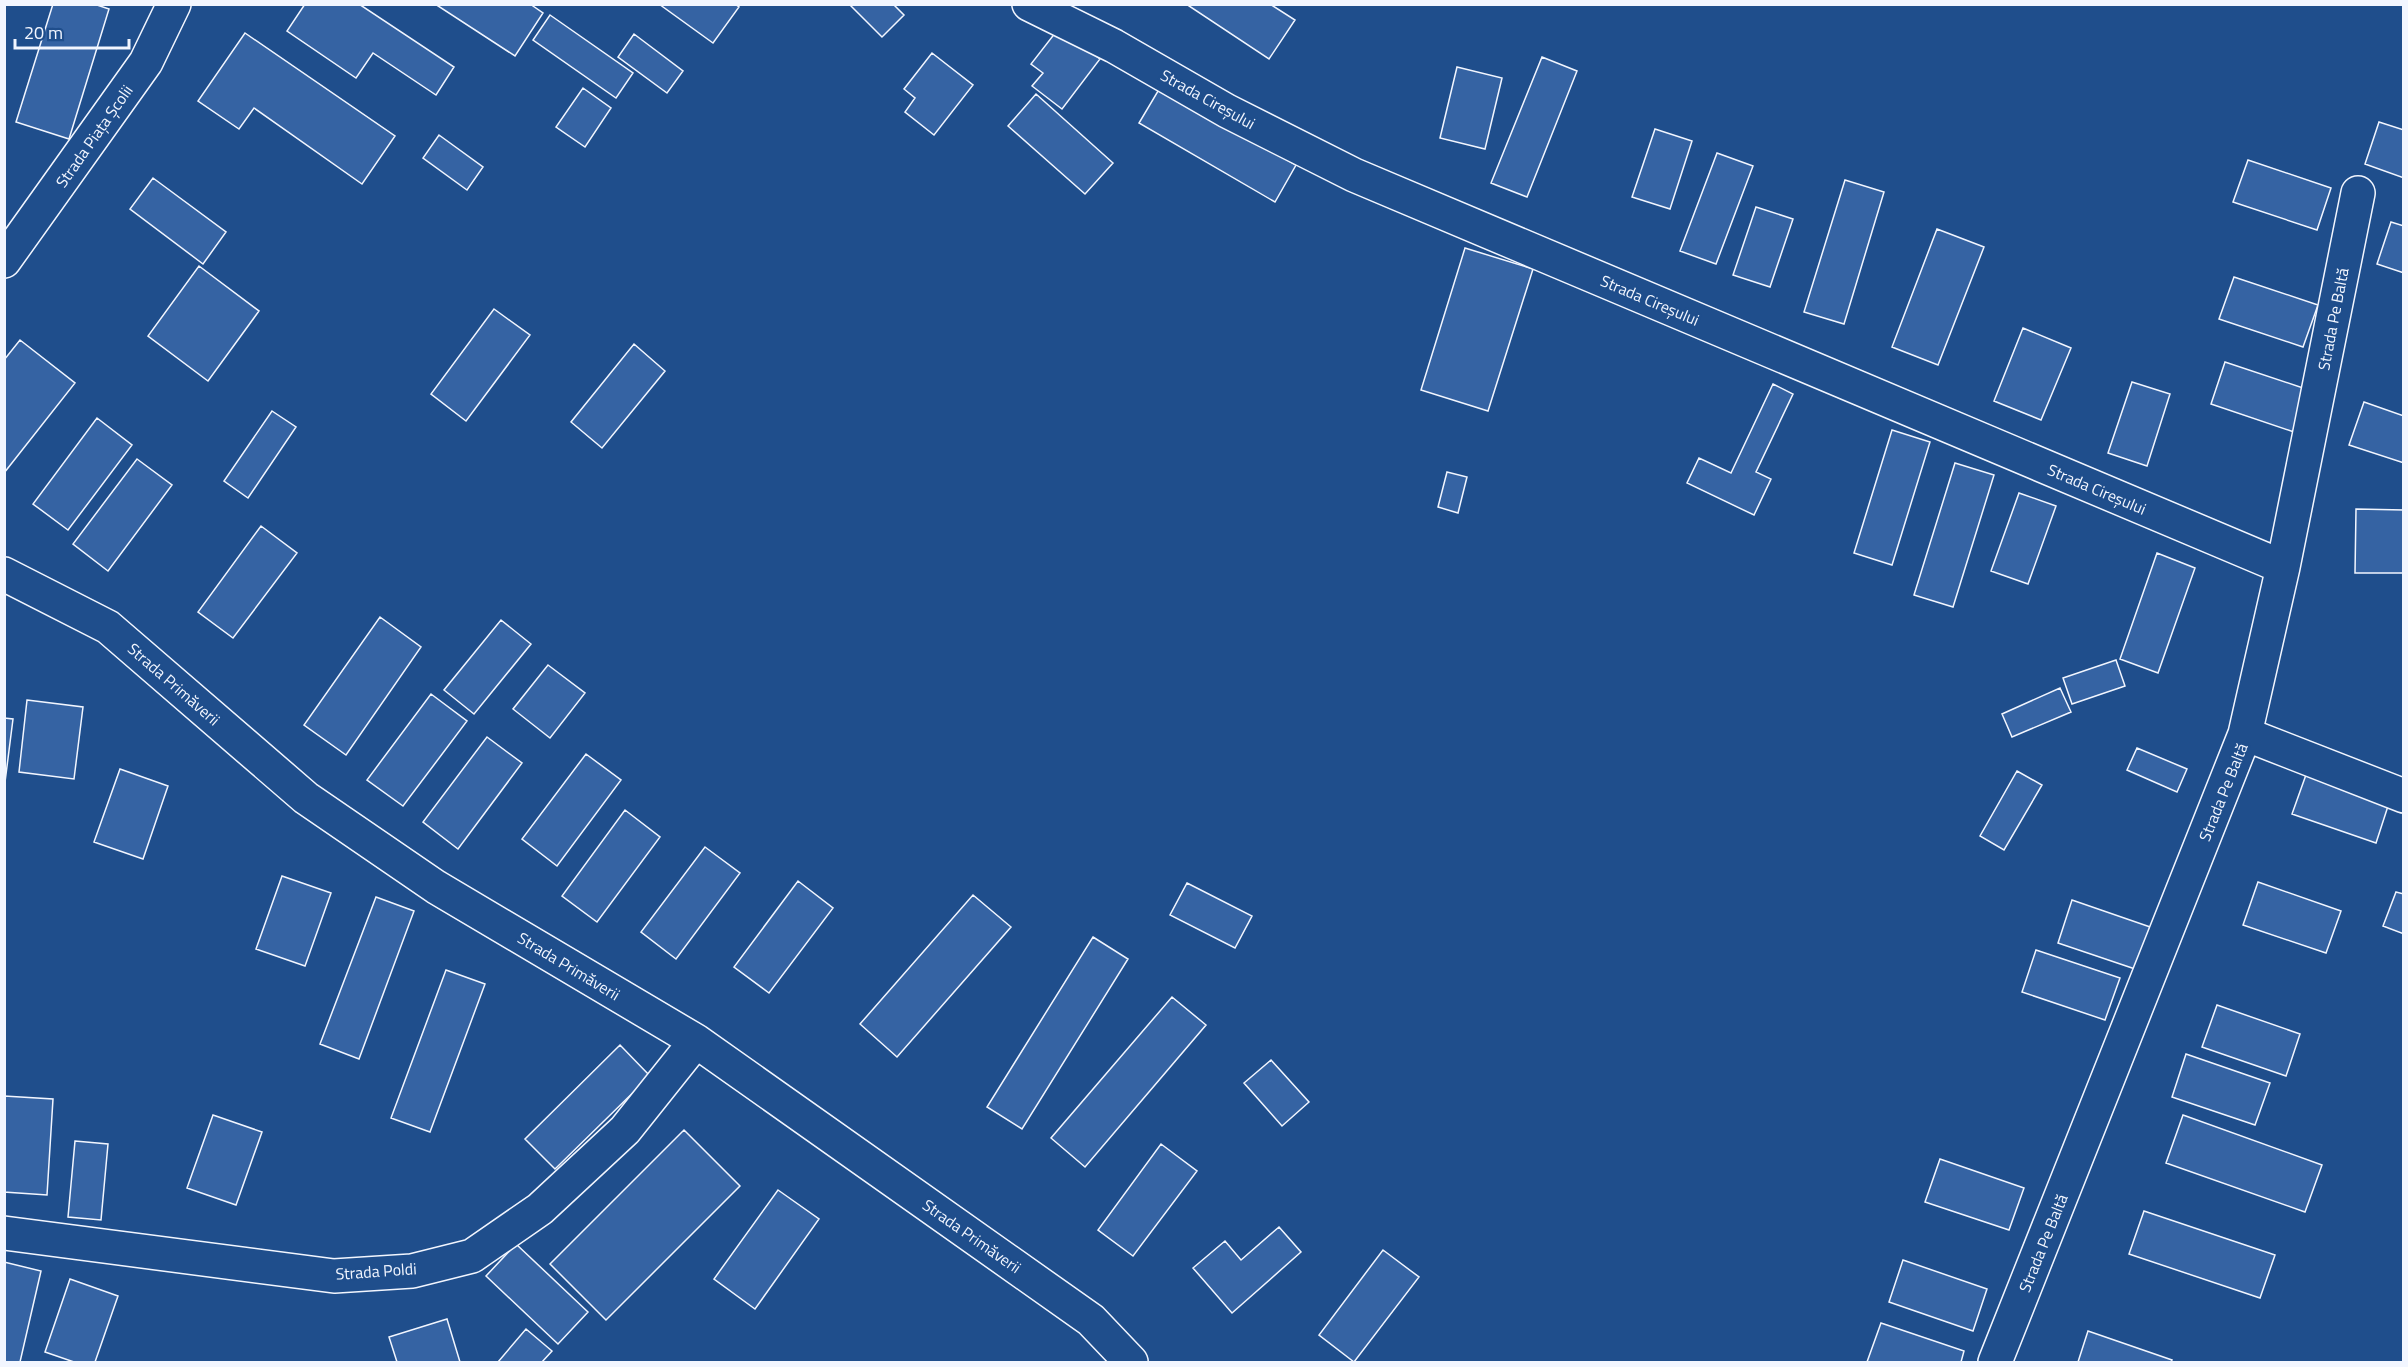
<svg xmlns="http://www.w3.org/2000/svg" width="2408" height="1367" font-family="'Titillium Web',sans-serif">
<rect width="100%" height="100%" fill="#1f4e8c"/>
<path fill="#3563a3" stroke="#f2f6ff" stroke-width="1.5" d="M53 4H94L109 9 69 139 16 122Z
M305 4H359L454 67 436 95 373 53 356 78 287 31Z
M435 4H530L543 13 515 56Z
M659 4H735L739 7 713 43Z
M849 4H893L904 15 882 37Z
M1186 4H1270L1295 20 1269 59Z
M550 15 633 73 616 98 533 40Z
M1059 28 1100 59 1062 109 1032 86 1043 73 1031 64Z
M245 33 395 136 362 184 254 108 239 129 198 101Z
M634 34 683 71 667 93 618 57Z
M932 53 973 85 934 135 905 112 915 98 904 89Z
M1542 57 1577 71 1527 197 1491 183Z
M1457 67 1502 78 1485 149 1440 138Z
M1161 86 1296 165 1275 202 1139 123Z
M583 88 611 108 585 147 556 127Z
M1036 94 1113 163 1085 194 1008 126Z
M2379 122 2404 130V178L2365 164Z
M1655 129 1692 141 1670 209 1632 197Z
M439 135 483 167 467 190 423 158Z
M1717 153 1753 166 1716 264 1680 251Z
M2248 160 2331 188 2317 230 2233 202Z
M153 178 226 232 203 264 130 209Z
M1845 180 1884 192 1844 324 1804 312Z
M1756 207 1793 219 1770 287 1733 275Z
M2391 222 2404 226V273L2377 264Z
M1937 229 1984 247 1938 365 1892 347Z
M1465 248 1533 269 1488 411 1421 390Z
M199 266 259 311 208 381 148 336Z
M2234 277 2318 305 2303 347 2219 319Z
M494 309 530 335 466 421 431 394Z
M2023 328 2071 348 2041 420 1994 401Z
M20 340 75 383 4 473V360Z
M634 344 665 371 602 448 571 422Z
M2225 362 2309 390 2294 432 2211 404Z
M2132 382 2170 394 2147 466 2108 453Z
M1773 384 1793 394 1756 472 1771 479 1754 515 1687 483 1699 458 1731 473Z
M2364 402 2404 416V463L2349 445Z
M272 411 296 427 248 498 224 481Z
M97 418 132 445 68 530 33 504Z
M1892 430 1930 442 1892 565 1854 553Z
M137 459 172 485 108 571 73 544Z
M1955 463 1994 475 1953 607 1914 595Z
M1447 472 1467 477 1458 513 1438 507Z
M2019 493 2056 506 2028 584 1991 571Z
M2356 509 2404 510V573H2355Z
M261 526 297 553 233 638 198 612Z
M2157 553 2195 568 2158 673 2120 659Z
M380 617 421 647 346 755 304 725Z
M501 620 531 644 474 714 444 690Z
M2116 660 2125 686 2072 704 2063 678Z
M548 665 585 693 550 738 513 709Z
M2060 688 2071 712 2012 737 2002 714Z
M431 694 467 721 403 806 367 780Z
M27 700 83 707 74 779 19 772Z
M4 718 13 719 4 790Z
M487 737 522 763 458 849 423 822Z
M2137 748 2187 769 2177 792 2127 770Z
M586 754 621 780 557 866 522 839Z
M120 769 168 786 143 859 94 842Z
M2017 771 2042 785 2004 850 1980 836Z
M2307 772 2390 800 2376 843 2292 814Z
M625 810 660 837 597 922 562 896Z
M705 847 740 873 676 959 641 932Z
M282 876 331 893 305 966 256 949Z
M798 881 833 908 769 993 734 967Z
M2258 882 2341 911 2326 953 2243 925Z
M1187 883 1252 916 1235 948 1170 915Z
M2396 892 2404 894V934L2383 926Z
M973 895 1011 927 897 1057 860 1024Z
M376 897 414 911 359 1059 320 1044Z
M2072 900 2156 929 2141 971 2058 943Z
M1093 937 1128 959 1022 1129 987 1107Z
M2036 950 2120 978 2105 1020 2022 992Z
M446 970 485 984 430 1132 391 1118Z
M1172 997 1206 1025 1085 1167 1051 1138Z
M2217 1005 2300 1034 2286 1076 2202 1047Z
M620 1045 650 1076 555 1169 525 1139Z
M2186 1054 2270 1083 2255 1125 2172 1097Z
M1271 1060 1309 1102 1282 1126 1244 1083Z
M4 1096 53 1099 47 1195 4 1192Z
M213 1115 262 1132 236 1205 187 1188Z
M2183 1115 2322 1165 2305 1212 2166 1163Z
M684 1130 740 1186 606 1320 550 1264Z
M75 1141 108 1144 101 1220 68 1217Z
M1161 1144 1197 1171 1133 1256 1098 1230Z
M1940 1159 2024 1188 2009 1230 1925 1202Z
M778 1190 819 1219 755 1309 714 1279Z
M2144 1211 2275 1255 2260 1298 2129 1254Z
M1279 1227 1301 1252 1232 1313 1193 1268 1225 1241 1241 1260Z
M516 1244 588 1312 558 1344 486 1276Z
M1383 1250 1419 1277 1354 1362 1319 1335Z
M1903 1260 1987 1289 1973 1331 1889 1302Z
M4 1262 41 1271 20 1362H4Z
M70 1279 118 1296 95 1362H74L45 1352Z
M447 1319 460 1362H397L389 1337Z
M1881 1323 1964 1351 1961 1362H1867Z
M526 1329 552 1351 542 1362H498Z
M2088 1331 2172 1360 2171 1362H2078Z"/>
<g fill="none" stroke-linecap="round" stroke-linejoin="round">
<g stroke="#f2f6ff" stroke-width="36">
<path id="minor" d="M1029 4 1114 46 1227 111 1354 175 2283 567
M4 261 146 62 174 4
M4 574 108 627 306 798 436 887 696 1041 1091 1320 1131 1362
M2245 734 2404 796
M4 1233 334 1276 412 1271 472 1256 540 1209 625 1130 696 1041
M1995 1362 2245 734 2283 567 2358 193"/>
</g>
<use href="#minor" stroke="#1f4e8c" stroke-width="33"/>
</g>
<g text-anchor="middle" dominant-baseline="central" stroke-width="4.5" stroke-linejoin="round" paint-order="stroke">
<g font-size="16" fill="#f2f6ff" stroke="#1f4e8c">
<text transform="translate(1208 99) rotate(29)">Strada Cireșului</text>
<text transform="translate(94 136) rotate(-55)">Strada Piața Școlii</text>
<text transform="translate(1650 300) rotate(23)">Strada Cireșului</text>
<text transform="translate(2333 319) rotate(-79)">Strada Pe Baltă</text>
<text transform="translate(2097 489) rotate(23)">Strada Cireșului</text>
<text transform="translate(174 684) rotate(41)">Strada Primăverii</text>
<text transform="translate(2223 792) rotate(-68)">Strada Pe Baltă</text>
<text transform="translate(569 966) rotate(31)">Strada Primăverii</text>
<text transform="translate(972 1236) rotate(35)">Strada Primăverii</text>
<text transform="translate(2043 1243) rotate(-68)">Strada Pe Baltă</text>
<text transform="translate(376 1271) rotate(-4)">Strada Poldi</text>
</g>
</g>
<rect width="2408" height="1367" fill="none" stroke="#f2f6ff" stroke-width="12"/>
<path d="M15 39v9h114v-9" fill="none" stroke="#f2f6ff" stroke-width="3"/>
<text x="24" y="39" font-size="18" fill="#f2f6ff" stroke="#1f4e8c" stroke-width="4.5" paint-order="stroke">20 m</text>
</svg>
